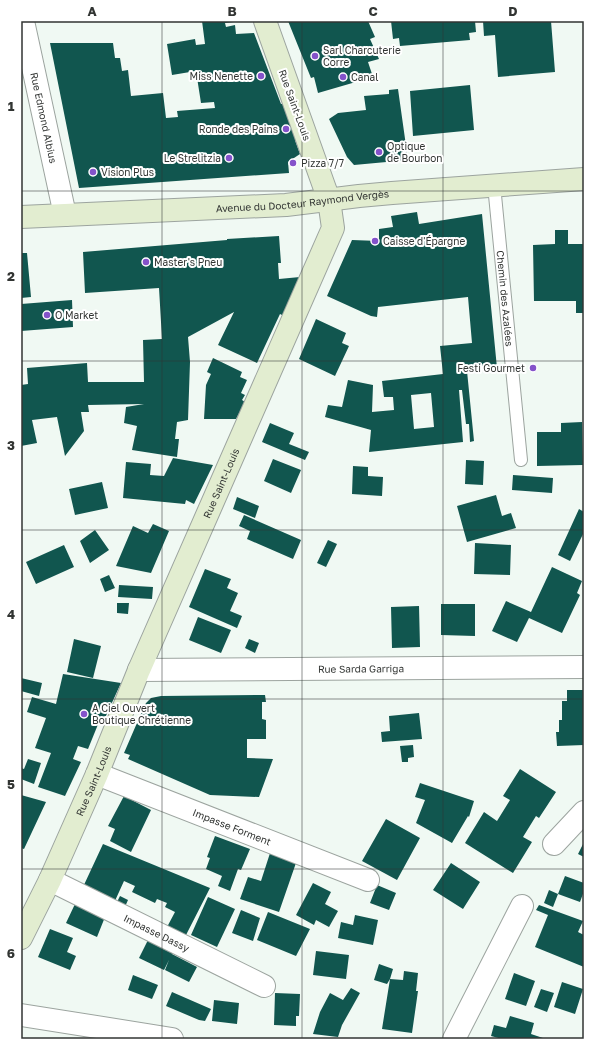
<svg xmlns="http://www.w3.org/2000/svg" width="605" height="1060" font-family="'Golos Text',sans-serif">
<rect width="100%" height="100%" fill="#f0f9f3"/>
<path fill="#11564f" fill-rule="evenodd" d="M202 21H234V22L225 23 226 27 235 25 236 34 254 33 281 104 287 103 297 140H295L300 154 288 162 289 173 79 188 50 43H113L115 58H120L122 71 128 70 131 96 163 93 166 118 178 117 177 111 215 108 214 102 201 103 196 71 172 75 167 44 195 39 196 45 205 44Z
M288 21H368L375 37 370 39 379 59 368 62 373 77 318 93 314 77 311 78Z
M391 21H475L476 32 469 33 470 40 400 46 399 38 393 39Z
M483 21H551L555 72 498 77 495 35 484 36Z
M470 85 474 130 413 136 410 91Z
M398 89 408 160 354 165 347 157 329 119 338 113 366 110 364 96 389 94V90Z
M417 212 419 224 482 214 497 368 467 371 474 441 470 442 469 424H466L462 390H459L463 442 369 452 371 430 325 417 328 405 342 407 348 380 373 385 372 412 394 410 393 397H384L382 381 443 374 440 346 472 343 468 297 378 307 377 317 371 316 327 296 352 240 379 241V229L393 227 391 216ZM431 393 434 427 414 429 411 395Z
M555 230H568V244H584V313H576V301H534L533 245 555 244Z
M279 236 281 263H278L279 279 300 277 284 316 280 314 257 363 218 345 234 312 188 337 190 362 188 420 177 422 175 439H179L177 457 132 450 137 426 124 423 126 407 144 404 88 405 89 412H81L84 431 65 456 57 417 32 420 37 443 21 446V385L28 384 27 368 87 363 88 382H144L143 340 162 339 159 288 85 293 83 252 227 240V239Z
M21 253H27L31 297 21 298Z
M72 300 73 327 21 331V304Z
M316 319 346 333 342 343 349 346 335 376 299 359Z
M213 358 242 372 240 377 247 380 241 393 245 395 242 400 245 402 236 419H204L206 385 211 374 207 372Z
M582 422 583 465 537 466V432H561V423Z
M270 423 294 433 289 444 309 452 305 460 262 442Z
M173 458 213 465 194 504 186 500 185 504 123 498 126 462 151 464 150 475 164 476Z
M273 459 301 470 291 493 264 481Z
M466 460 484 461 483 485 465 484Z
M353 466 368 467V476L383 477 382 496 352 494Z
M513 475 553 478 552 493 512 490Z
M102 482 108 508 75 515 69 489Z
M496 495 502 516 511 513 516 528 467 542 457 506Z
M237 497 259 506 255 518 233 509Z
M579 509 584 512V532L570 561 558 555Z
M244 515 301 540 293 559 247 539 250 531 239 526Z
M153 524 169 531 151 573 116 566 133 526 148 533Z
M95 530 109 550 90 563 80 541Z
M328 540 337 544 326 567 317 563Z
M475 543 511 545 510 575 474 574Z
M64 545 74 567 36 584 26 562Z
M552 567 582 581 577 593 580 595 562 633 529 618 517 642 492 631 506 601 531 612Z
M205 569 231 579 227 588 238 593 230 611 242 616 237 628 189 607Z
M109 575 115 588 105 592 100 579Z
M119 585 153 587 152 599 118 597Z
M117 603H129L128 614 117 613Z
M441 604H475V636L441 635Z
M419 606 420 647 392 648 391 607Z
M198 617 231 630 221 653 189 640Z
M74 639 101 646 93 678 67 672Z
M249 639 259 643 255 653 245 648Z
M63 674 121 683 105 718 101 717 88 749 78 746 73 759 81 762 65 796 38 787 51 753 35 748 46 718 27 712 32 697 56 704Z
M21 678 42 683 39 696 21 691Z
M567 690H584V745L557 746 556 732H559V720H562V701H567Z
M265 695 266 702H262V719L266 720V739H247V758L273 759 259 797 210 795 128 759 130 755 124 753 143 709 146 703 151 698 161 696Z
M419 713 422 739 382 742 381 732 390 731 389 716Z
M413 745 414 757 408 758V762H402L400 746Z
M28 759 41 763 34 784 21 779V768L24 769Z
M520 769 556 792 539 818 536 816 523 837 532 842 513 873 465 843 484 812 497 821 510 800 503 796Z
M420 783 474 801 469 817 468 816 452 843 416 823 425 800 415 797Z
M21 795 46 802 24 849 21 848Z
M124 796 151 810 131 852 110 841 115 829 108 826Z
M386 819 420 838 397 880 362 861Z
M215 836 250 849 241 870 238 869 230 891 218 886 222 876 206 869 210 858 207 857Z
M584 842V857L578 854Z
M103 844 210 888 186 935 166 929 175 912 165 907 167 903 157 899 155 903 132 892 135 886 124 881 114 903 83 887Z
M271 850 297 860 279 912 240 899 248 877 261 881Z
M451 863 480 882 463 909 433 890Z
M565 876 584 883V891L580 902 558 894 553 907 544 903 549 890 558 894Z
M313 883 331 892 325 904 338 911 329 927 316 920 314 925 296 915Z
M377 885 396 893 389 910 370 903Z
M120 896 128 900 124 909 116 904Z
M208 897 235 909 217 947 191 935Z
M75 904 105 917 97 937 66 923Z
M539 905 583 921 578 932 584 935V967L535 947 548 915 536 910Z
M241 910 260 918 253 941 232 933Z
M268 912 310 929 296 956 257 940Z
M355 915 378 920 373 945 338 938 341 922 353 925Z
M50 929 73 938 67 952 76 956 70 970 38 957Z
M150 936 175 948 172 954 197 967 189 982 165 970 169 960 164 970 139 958Z
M316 951 349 955 346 979 313 975Z
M379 964 393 969 390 979 403 980 404 971 418 973 416 991H418L412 1033 382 1029 390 979 387 984 374 980Z
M514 973 535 981 526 1006 505 999Z
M133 975 158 985 152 999 128 990Z
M562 982 583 989 575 1014 554 1007Z
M351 988 360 993 342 1025 338 1037 313 1034 320 1012 330 993 343 1000Z
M541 989 554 993 547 1012 534 1007Z
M172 992 211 1009 205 1021 199 1020 166 1006Z
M275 993 300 994 299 1016H296V1026L274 1025Z
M214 1000 239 1003 237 1024 212 1021Z
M510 1016 534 1023 531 1034 546 1039H502L491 1036 494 1025 506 1028Z"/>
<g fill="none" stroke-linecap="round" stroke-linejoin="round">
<g stroke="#9ca49f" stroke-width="14">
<g id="lane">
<path id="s1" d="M494 185 521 460"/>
</g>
</g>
<g stroke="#9ca49f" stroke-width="24">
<g id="street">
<path id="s2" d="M23 21 65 215"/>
<path id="s3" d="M139 670 584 667"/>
<path id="s4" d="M97 774 368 880"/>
<path d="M554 844 584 812"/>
<path id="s5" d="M50 880 264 986"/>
<path d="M21 1015 172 1039"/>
<path d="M454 1039 522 906"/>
</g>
</g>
<g stroke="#9ca49f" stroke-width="24">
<g id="secondary">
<path id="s6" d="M21 217 65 215 286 205 359 196 392 193 584 179"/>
<path id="s7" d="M21 938 50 880 97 774 139 670 333 228 329 200 265 21"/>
</g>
</g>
<use href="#lane" stroke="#fff" stroke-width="12"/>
<use href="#street" stroke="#fff" stroke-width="22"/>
<use href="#secondary" stroke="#e2edd0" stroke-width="22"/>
</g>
<path fill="none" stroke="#323533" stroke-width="1" stroke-opacity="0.55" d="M162 21V1039M302 21V1039M443 21V1039M21 191H584M21 361H584M21 530H584M21 699H584M21 869H584"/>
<g fill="#8452ca" stroke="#fff" stroke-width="1.5">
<circle cx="315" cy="56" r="4"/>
<circle cx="261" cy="76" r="4"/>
<circle cx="343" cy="77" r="4"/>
<circle cx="286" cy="129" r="4"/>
<circle cx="379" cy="152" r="4"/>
<circle cx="229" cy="158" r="4"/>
<circle cx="293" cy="163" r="4"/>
<circle cx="93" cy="172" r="4"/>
<circle cx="375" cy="241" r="4"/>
<circle cx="146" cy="262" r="4"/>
<circle cx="47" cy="315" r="4"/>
<circle cx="533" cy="368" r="4"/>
<circle cx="84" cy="714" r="4"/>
</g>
<g text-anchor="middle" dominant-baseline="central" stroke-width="4" stroke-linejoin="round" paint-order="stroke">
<g font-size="10" fill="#323533" stroke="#fff" text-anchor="start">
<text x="323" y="50">Sarl Charcuterie<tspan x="323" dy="12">Corre</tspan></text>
<text x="253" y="76" text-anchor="end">Miss Nenette</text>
<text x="351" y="77">Canal</text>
<text x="278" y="129" text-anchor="end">Ronde des Pains</text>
<text x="387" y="146">Optique<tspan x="387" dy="12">de Bourbon</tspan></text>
<text x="221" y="158" text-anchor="end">Le Strelitzia</text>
<text x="301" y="163">Pizza 7/7</text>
<text x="101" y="172">Vision Plus</text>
<text x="383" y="241">Caisse d'Épargne</text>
<text x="154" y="262">Master's Pneu</text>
<text x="55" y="315">O Market</text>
<text x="525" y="368" text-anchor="end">Festi Gourmet</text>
<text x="92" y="708">A Ciel Ouvert<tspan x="92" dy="12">Boutique Chrétienne</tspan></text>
</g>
<g font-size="10" fill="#323533" stroke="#fff">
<text transform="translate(295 105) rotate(70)">Rue Saint-Louis</text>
<text stroke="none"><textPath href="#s2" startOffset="99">Rue Edmond Albius</textPath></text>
<text stroke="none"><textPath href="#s6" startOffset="282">Avenue du Docteur Raymond Vergès</textPath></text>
<text stroke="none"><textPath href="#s1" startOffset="114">Chemin des Azalées</textPath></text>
<text stroke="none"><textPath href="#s7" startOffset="497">Rue Saint-Louis</textPath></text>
<text stroke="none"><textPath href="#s3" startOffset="222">Rue Sarda Garriga</textPath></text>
<text stroke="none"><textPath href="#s7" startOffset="173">Rue Saint-Louis</textPath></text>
<text stroke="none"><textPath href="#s4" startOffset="145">Impasse Forment</textPath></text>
<text stroke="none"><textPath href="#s5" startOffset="119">Impasse Dassy</textPath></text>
</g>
</g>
<rect width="605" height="1060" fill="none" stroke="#ffffff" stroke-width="44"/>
<rect x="22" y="22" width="561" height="1016" fill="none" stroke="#323533" stroke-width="1.5"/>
<g font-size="13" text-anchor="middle" font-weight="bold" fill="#323533">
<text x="92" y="16">A</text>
<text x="232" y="16">B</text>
<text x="373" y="16">C</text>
<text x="513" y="16">D</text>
<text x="11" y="111">1</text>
<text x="11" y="281">2</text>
<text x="11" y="450">3</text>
<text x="11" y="619">4</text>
<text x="11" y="789">5</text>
<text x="11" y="958">6</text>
</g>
</svg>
